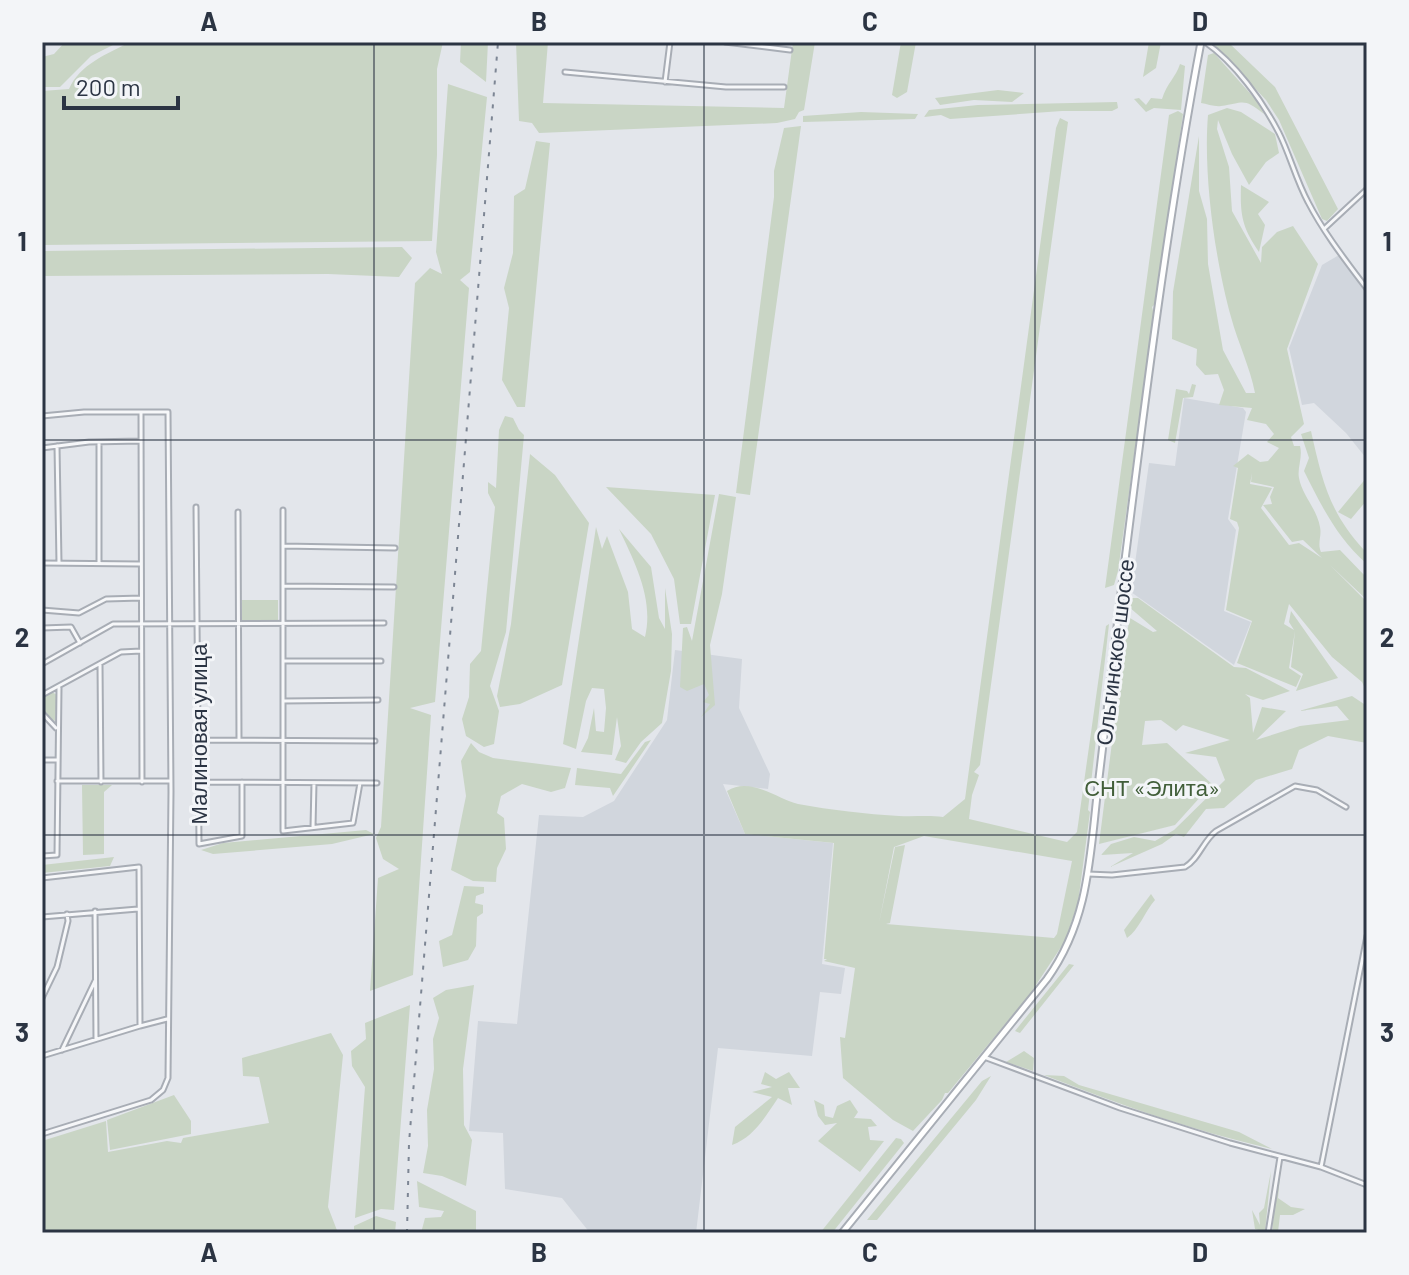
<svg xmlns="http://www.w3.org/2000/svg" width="1409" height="1275" font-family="Barlow,sans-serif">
<rect width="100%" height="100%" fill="#e3e6eb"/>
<path fill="#d1d6dd" d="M1339 255 1367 295 1366 458 1346 433 1314 403 1302 405 1289 348 1322 265Z
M1184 398 1243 408 1246 412 1228 519 1236 530 1224 611 1251 622 1234 665 1131 592 1149 463 1175 466Z
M675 650 742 659 739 708 770 774 768 789 723 784 745 834 833 843 822 964 845 968 841 994 820 992 812 1056 718 1048 696 1233H590L562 1198 505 1189 503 1133 469 1131 478 1021 517 1024 539 815 583 817 614 801 667 720Z"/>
<path fill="#c9d5c5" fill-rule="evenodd" d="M65 42H119L91 56 60 87H42V57L54 54Z
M130 42H443L437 69V155L432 241 42 245V91L69 89C80 64 107 54 130 42Z
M461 42H488L486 82 460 62Z
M516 42H548L543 103 784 108 793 42H815L804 110 799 112 795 119 777 123 539 133 532 123 519 121Z
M901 42H916L907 92 897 98 892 95Z
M1149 42H1161L1156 68 1143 77Z
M1211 42H1228L1275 87 1338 209 1327 221 1322 219 1279 120 1266 100Z
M1214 53 1256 100 1264 114C1243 97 1244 103 1221 106 1215 107 1207 104 1201 103L1208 55Z
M1180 64 1185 66 1181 110 1154 108 1146 112 1134 99 1139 98 1146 105 1151 98 1162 99C1167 83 1176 77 1180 64Z
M448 84 487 97 470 272 460 280 469 288 435 702 410 708 431 715 413 975 370 991 378 878 399 869 383 859 376 838 381 827 415 283 430 268 442 274 436 252Z
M998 90 1024 93 1012 102 974 100 940 105 935 98Z
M1117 102 1118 108 1112 111H1062L950 119 941 115 924 117 929 110 978 105Z
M1227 108 1241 112 1275 134 1279 153 1266 162 1249 185 1232 154 1218 120 1217 129 1229 167 1232 211 1261 263 1262 247 1277 232 1293 226 1318 264 1287 349 1304 424 1291 437 1294 446H1300C1303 457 1297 468 1299 478 1302 495 1317 509 1320 527 1322 536 1317 543 1321 552L1340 550 1367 578V600L1330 565 1367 602V693L1362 682 1332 657 1289 604 1284 624 1294 630 1289 622 1291 611 1338 678 1296 691 1303 674 1291 667 1295 631 1289 668 1301 676 1296 687 1237 663 1252 621 1226 610 1239 528 1237 522 1230 519 1238 468 1233 466 1248 454 1260 462 1268 461 1279 448 1267 442 1274 434 1266 424 1247 420 1252 408 1219 405 1224 390 1218 374 1205 375 1196 365 1197 349 1172 339 1173 292 1199 136V191L1207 219 1208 264 1223 350 1246 393H1255C1250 367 1238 343 1231 317 1215 260 1203 174 1208 115ZM1252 473 1251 482 1274 487 1270 497 1272 504 1263 505 1292 542 1303 540 1322 558 1299 543 1289 545 1261 508 1272 488 1250 484Z
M1178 111 1183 114 1156 303 1152 307 1154 314 1118 571 1114 585 1105 588 1169 115Z
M861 112 918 114 915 119 803 122V116Z
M1060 118 1068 122 980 765 974 772 979 775 972 795 969 819 1067 842 1077 832 1106 626 1109 624 1088 810 1090 812 1078 903 1065 941 1030 994 948 1093H945L942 1100 913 1131 893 1120 843 1078 840 1037 845 1038 855 968 824 961 827 959H824L834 843 745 834 727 791C750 776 777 799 798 804 831 810 866 814 899 816 914 817 928 815 943 817L965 799 1056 128ZM924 836 1072 861 1057 934 1054 938 886 924 890 923 905 845 895 847 879 923 894 847Z
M801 126 750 495 736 493 774 197V171L784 128Z
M536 141 550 143 525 407H517L502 380 509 308 504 288 513 253 514 196 525 189Z
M1241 185 1269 202 1258 214 1265 225 1259 252C1242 227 1240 215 1241 185Z
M402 247 412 258 399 277 328 274 42 276V251Z
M1192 384 1196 385 1193 397 1183 398 1175 443 1168 440 1176 389 1187 391 1189 394Z
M505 416 513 418 519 430 524 435 506 632 490 686 499 711 494 744 484 747 466 736 462 719 469 697 470 664 481 651 495 507 488 493V482L496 488 499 430Z
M1311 431C1322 480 1329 512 1364 550L1367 549V564C1337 538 1321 505 1304 471L1309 458 1301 434Z
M530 454 555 475 589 523 562 685 520 704 500 707 497 696 511 624Z
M1367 477V500L1351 519 1338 512Z
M606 487 715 495 691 624H680L674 579 651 534Z
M719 494 736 497 722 594 710 645 715 705 701 717 710 704 703 702 709 695 704 684 687 691 680 687 683 628 687 627 692 641Z
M596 527 602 549 607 536 628 592 632 629 645 637C654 599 635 563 619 529L651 567 659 618 665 629V588L672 634 671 671 662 723 641 742 626 763 615 760 621 746 617 717 612 755 581 752 588 738 594 708 596 731 604 732 606 708 604 689 592 688 586 701 576 749 563 744Z
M1129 598H1138L1234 667 1246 668 1290 691 1263 700 1245 694 1250 698 1253 733 1262 707 1286 711 1256 740 1300 726 1349 720 1337 706 1299 711 1352 696 1367 706V743L1328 736 1299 750 1292 769 1256 780 1224 808 1206 809 1184 837 1176 834 1162 844 1110 867 1133 853 1101 855 1111 844 1134 837 1155 841 1174 830 1225 780 1216 757 1185 753 1230 740 1183 725 1176 731 1161 720 1145 721 1142 745 1167 743 1212 784 1175 825 1099 844 1125 641 1130 618 1153 632 1157 631 1129 607Z
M242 600H278V621H242Z
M52 692 57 695 55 721 42 712V698Z
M651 740 613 796 610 788 575 785 577 768 621 774 645 742Z
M471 743 479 752 493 758 571 768 565 788 551 792 522 784 501 796 497 813 504 818 506 849 497 868 496 882 473 881 451 870 466 796 461 761Z
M82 785H112L104 792V854L83 855Z
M366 830 374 834 332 844 213 854 201 850 223 843Z
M114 857 110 866 42 873V865Z
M464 886 484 887V893L476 896 475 903 483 905V913L477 917 476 946 468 960 443 967 439 941 452 935Z
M1151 894 1155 900C1145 911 1139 930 1127 938L1124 930Z
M1069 964 1074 965 1020 1033 1015 1031Z
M474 985 463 1069 464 1125 472 1140 466 1186 442 1176 423 1173 428 1146 427 1110 434 1069 433 1039 439 1018 433 998 446 990Z
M410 1005 394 1210 381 1209 355 1218 365 1087 352 1066 351 1051 366 1039 365 1023Z
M331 1033 343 1055 328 1207 338 1233H42V1141L106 1121 108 1152 167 1141 181 1143 183 1138 269 1123 259 1077 243 1076 242 1058Z
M1024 1051 1034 1058 1033 1071 1006 1062Z
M765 1072 776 1079 789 1072 800 1088H788L792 1105 778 1098C765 1117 754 1137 732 1145L735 1127 772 1097 752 1092 772 1087 761 1084Z
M1044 1075 1064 1076 1079 1085 1239 1132 1272 1149C1194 1131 1118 1104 1044 1075Z
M991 1076 976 1100 877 1220H867L982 1081Z
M174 1095 191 1121V1134L110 1150 107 1120Z
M814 1100 824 1105 825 1116 833 1118 837 1106 850 1100 858 1112 854 1118 871 1119 877 1126 868 1127 870 1140 884 1141 860 1172 818 1141 837 1123 825 1125 818 1116Z
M896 1138 901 1139 904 1143 832 1233H820Z
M1281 1166 1278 1198 1291 1207 1305 1209 1293 1215H1280L1278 1232 1272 1233 1278 1172Z
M1271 1171 1265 1232 1255 1229 1252 1210 1260 1225 1259 1213 1264 1208Z
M417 1181 476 1211V1233H421L425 1218 441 1217 444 1211 419 1207Z
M376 1216 396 1222 395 1233H354V1226Z"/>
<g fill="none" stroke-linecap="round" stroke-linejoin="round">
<g stroke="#a8adb5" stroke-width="7">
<path id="street" d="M725 42 790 50
M1205 42C1235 63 1262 100 1279 133 1290 155 1296 180 1308 202 1324 233 1346 261 1367 289
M565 72 726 87H784
M665 82 670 42
M1324 229 1367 189
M141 412 142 782
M42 416 84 412H168L171 792 168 1078 163 1090 151 1100 42 1134
M99 442V563
M57 446 59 563
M42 448 89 442 141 441
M196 507 199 844 242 836V782
M283 510V831L353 823 360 783
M238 512 239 740
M283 546 395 548
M42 563 140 564
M283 586 394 587
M42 610 79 613 106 599 141 598
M42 628 71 627 80 643
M283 661H381
M42 664 113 624 384 623
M100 664 101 782
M42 695 121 652 141 651
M283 701 378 700
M42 713 56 728
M198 740 375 741
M42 760H57
M57 781H169
M198 782 377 783
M313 827 314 783
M42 856 57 855 59 688
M1088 874 1112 875 1185 867C1199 859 1203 841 1216 831L1295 786 1317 790 1346 807
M42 878 139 867 140 1026 42 1056
M95 911 96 1039
M42 917 138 909
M42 998 57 967 68 921 67 914
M140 1026 167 1019
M62 1050 95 981
M984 1057 1120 1108 1230 1143 1321 1167 1367 1185
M1321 1167 1367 936
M1268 1233 1280 1157"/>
</g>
<g stroke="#a8adb5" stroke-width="9">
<path id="secondary" d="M842 1233 1047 979C1091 918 1090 850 1099 778 1108 708 1115 638 1124 568 1146 392 1168 216 1201 42"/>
</g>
<use href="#street" stroke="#f6f7f9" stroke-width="3"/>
<use href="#secondary" stroke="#fff" stroke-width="5"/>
<path stroke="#7d8694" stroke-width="2" stroke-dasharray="4 8" stroke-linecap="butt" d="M407 1233 409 1143 498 42"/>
</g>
<path fill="none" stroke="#2b3443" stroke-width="2" stroke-opacity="0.55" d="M374 42V1233M704 42V1233M1035 42V1233M42 440H1367M42 835H1367"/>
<g text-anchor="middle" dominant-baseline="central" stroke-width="6" stroke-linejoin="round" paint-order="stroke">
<g font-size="22" fill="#2b3443" stroke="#f3f5f8">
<text transform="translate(1114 652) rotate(-83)">Ольгинское шоссе</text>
<text transform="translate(198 734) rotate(-90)">Малиновая улица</text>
</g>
<g font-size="22" fill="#415e39" stroke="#f3f5f8">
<text x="1152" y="787">СНТ «Элита»</text>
</g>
</g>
<rect width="1409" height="1275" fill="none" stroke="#f3f5f8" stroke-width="88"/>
<path d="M64 96v12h114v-12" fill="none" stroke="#2b3443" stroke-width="4"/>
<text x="76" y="96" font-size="24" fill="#2b3443" stroke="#f3f5f8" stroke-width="6" paint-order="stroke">200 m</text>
<rect x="44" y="44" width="1321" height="1187" fill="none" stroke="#2b3443" stroke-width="3"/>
<g font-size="26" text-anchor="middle" font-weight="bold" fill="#2b3443">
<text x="209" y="31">A</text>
<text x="539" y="31">B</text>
<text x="870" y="31">C</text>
<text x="1200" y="31">D</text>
<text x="22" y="251">1</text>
<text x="1387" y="251">1</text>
<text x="22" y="647">2</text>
<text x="1387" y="647">2</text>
<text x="22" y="1042">3</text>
<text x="1387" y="1042">3</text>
<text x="209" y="1262">A</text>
<text x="539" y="1262">B</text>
<text x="870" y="1262">C</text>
<text x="1200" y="1262">D</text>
</g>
</svg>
